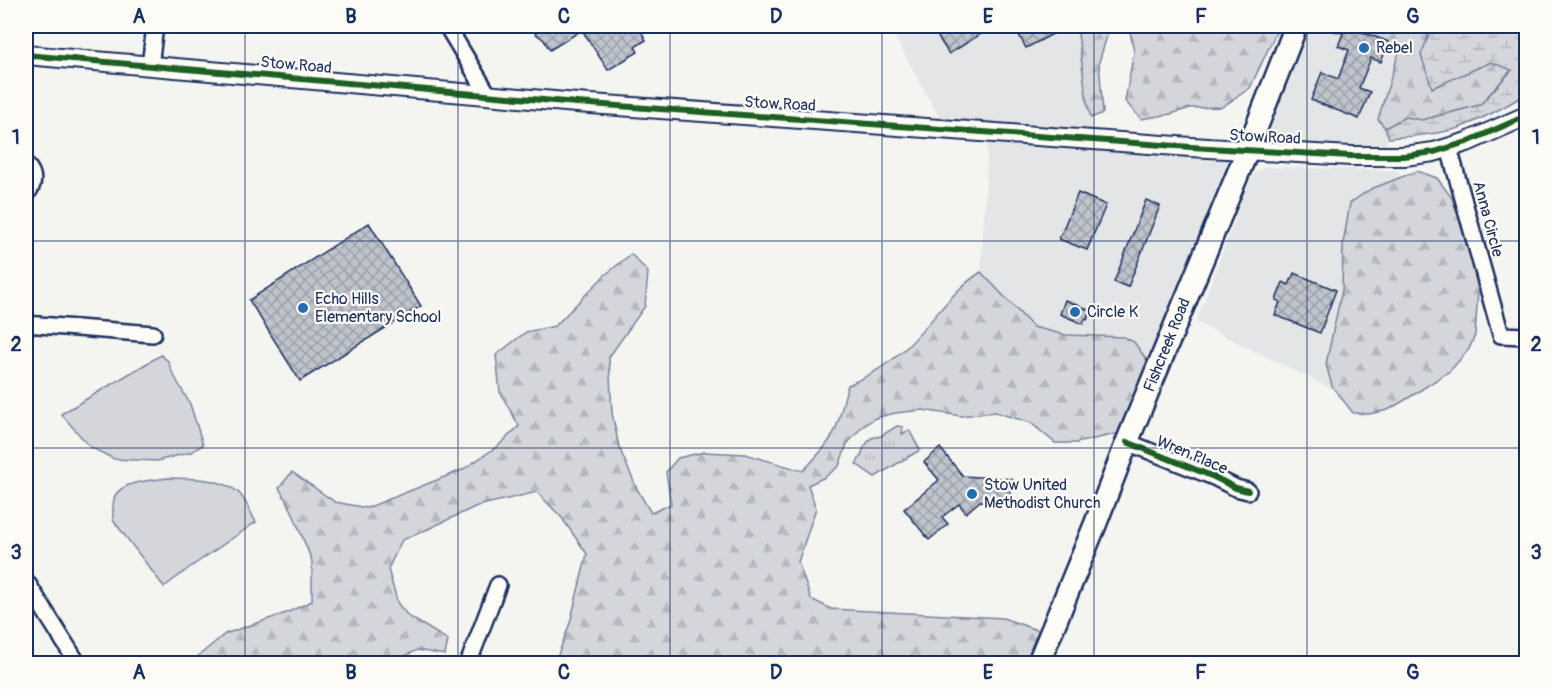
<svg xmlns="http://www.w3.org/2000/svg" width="1552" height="689" font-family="Pangolin,sans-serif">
<defs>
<pattern id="forest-firs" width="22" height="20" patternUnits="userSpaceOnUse" patternTransform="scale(1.5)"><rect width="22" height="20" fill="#d4d6db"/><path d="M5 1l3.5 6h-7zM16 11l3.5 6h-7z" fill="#b5b8be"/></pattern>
<pattern id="wetland-marsh" width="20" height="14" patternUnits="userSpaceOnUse" patternTransform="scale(1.5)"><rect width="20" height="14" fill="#d4d6db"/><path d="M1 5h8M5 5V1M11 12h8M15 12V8" fill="none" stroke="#b5b8be"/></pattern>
<pattern id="park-tufts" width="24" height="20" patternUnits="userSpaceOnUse" patternTransform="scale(1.5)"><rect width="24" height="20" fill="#d4d6db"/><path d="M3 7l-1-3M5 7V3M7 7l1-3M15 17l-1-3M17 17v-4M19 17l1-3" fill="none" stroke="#b5b8be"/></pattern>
<pattern id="building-cross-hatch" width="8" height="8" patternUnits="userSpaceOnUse" patternTransform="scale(1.5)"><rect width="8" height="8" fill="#bfc3cc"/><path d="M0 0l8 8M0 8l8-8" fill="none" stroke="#9a9fa9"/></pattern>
</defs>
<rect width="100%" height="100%" fill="#f4f4f1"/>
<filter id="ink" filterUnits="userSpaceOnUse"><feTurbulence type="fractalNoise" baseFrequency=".0167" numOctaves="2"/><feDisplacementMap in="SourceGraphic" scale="12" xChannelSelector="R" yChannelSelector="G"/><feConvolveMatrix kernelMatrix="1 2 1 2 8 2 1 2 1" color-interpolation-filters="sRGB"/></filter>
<g filter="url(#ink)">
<path fill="#e4e5e6" d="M889 26H1077L1087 103 1094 134 940 119Z
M1300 26H1326L1328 29 1399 52 1378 119 1385 128 1389 138 1383 149 1254 146Z
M988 139 1242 153 1149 363 1134 342 1124 337 1066 335 1033 327 981 272Z
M1265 167 1398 170 1399 178 1371 189 1350 203 1343 244 1342 290 1326 364 1332 386 1338 392 1196 322 1246 190 1253 174Z"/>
<path fill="#d4d6db" stroke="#78829c" stroke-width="1.5" d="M161 355 168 361 172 372 190 404 203 445 191 452 157 461 114 459 90 447 61 414Z
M168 478C191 479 221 477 239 493 246 500 251 514 256 522L189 568 164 587 113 520C113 513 112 503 115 496 122 481 154 480 168 478Z"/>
<path fill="url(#forest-firs)" stroke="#78829c" stroke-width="1.5" d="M1077 26H1110L1099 62 1103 113 1091 118 1087 103Z
M1129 26H1279L1250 88 1222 107 1190 108 1171 114 1141 119 1125 101 1134 52Z
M1326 26H1434L1428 37 1432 88 1491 62 1512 69 1480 105 1422 120 1405 117 1385 128 1378 119 1399 52 1328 29Z
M1417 171 1437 178 1452 198 1469 250 1478 290 1475 335 1469 349 1450 371 1410 397 1388 410 1369 414 1353 413 1332 386 1326 364 1342 290 1343 244 1350 203 1371 189Z
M631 254 648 272 645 306 609 357 612 413 619 447 637 489 651 513 671 504 666 472 678 458 704 452 745 454 803 471C816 457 833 441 838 422 842 410 844 397 848 385 870 376 889 364 906 348 932 323 951 291 981 272L1033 327 1066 335 1124 337 1134 342 1149 363 1120 433 1076 443H1055L1031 423 995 412 961 416 923 410 895 413 875 418 861 428 847 444 839 466 825 477 808 485 816 508 798 562 811 599 831 609 1003 618 1042 632 1026 663H555L570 623 587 554 562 518 537 492 477 506 428 529 402 540 388 569 398 604 408 616 448 640 445 655 417 650 388 664H201L196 658 225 634 286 613 312 601V561L291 509 279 488 292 472 335 502 367 508 462 470 498 446 519 426 500 392 496 355 526 332 555 326 605 275Z"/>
<path fill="url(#wetland-marsh)" stroke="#78829c" stroke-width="1.5" d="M1434 26H1526V94C1505 107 1482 119 1459 128 1437 135 1411 136 1389 138L1385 128 1405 117 1422 120 1480 105 1512 70 1491 62 1432 88 1421 55 1428 37Z"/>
<path fill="url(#park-tufts)" stroke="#78829c" stroke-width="1.5" d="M897 426 903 427 902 434 909 430 920 450 875 477 856 464 861 456 864 447 871 438 881 436Z"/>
<path fill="url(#building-cross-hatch)" stroke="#1b2f5e" stroke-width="1.5" d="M539 26H638L646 40 635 47 638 52 608 70 582 30 550 50 544 40 535 33Z
M949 26H980L984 32 949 54 936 34Z
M1014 26H1068L1026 48Z
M1346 26 1389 42 1381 62 1371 58 1359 88 1370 92 1359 119 1311 100 1322 72 1338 79 1349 50 1338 46Z
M1078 193 1106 205 1087 250 1059 239Z
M1146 200 1160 206 1128 287 1114 282Z
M369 223 421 306 300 381 249 300Z
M1294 273 1336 290 1320 333 1275 315 1280 302 1276 300 1283 282 1289 285Z
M1065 300 1091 311 1087 320 1085 319 1083 324 1060 314Z
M940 448 963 476 1012 479 1010 503 980 501 966 513 959 504 942 517 948 524 929 540 904 509 939 480 924 462Z"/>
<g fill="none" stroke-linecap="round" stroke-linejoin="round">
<g stroke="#1b2f5e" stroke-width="20">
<path id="minor" d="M447 26 489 96
M150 66 155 26
M1449 148 1501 335 1526 336
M26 165C35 174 35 185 26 194
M26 324 153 334
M1127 442 1214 477 1236 488 1248 491
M26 581 78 664
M468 664 498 585"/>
</g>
<g stroke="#1b2f5e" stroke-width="22">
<path id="tertiary" d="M26 55 577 103 1191 147 1351 156H1404L1434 152 1467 142 1526 116"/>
</g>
<g stroke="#1b2f5e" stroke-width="26">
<path id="secondary" d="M1038 664 1095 525 1127 442 1248 149 1296 26"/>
</g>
<use href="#minor" stroke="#fdfcf7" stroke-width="15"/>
<use href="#tertiary" stroke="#fdfcf7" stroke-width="18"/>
<use href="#secondary" stroke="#fdfcf7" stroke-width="21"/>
<g stroke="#fdfcf7" stroke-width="10">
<path id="cycleway" d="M26 55 577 103 1191 147 1351 156H1404L1434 152 1467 142 1526 116
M1127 442 1214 477 1236 488 1248 491"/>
</g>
<use href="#cycleway" stroke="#1b5e20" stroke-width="6"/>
</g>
</g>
<path fill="none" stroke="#1b2f5e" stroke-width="1.5" stroke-opacity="0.55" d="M245 26V664M458 26V664M670 26V664M882 26V664M1094 26V664M1307 26V664M26 241H1526M26 448H1526"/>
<g fill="#1f6fb2" stroke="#fdfcf7" stroke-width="2">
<circle cx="1364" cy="48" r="6"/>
<circle cx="303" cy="308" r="6"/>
<circle cx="1075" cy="312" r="6"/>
<circle cx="972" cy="494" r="6"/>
</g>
<g text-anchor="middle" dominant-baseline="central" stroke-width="4.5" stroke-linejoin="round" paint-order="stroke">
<g font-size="16" fill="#1b2f5e" stroke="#fdfcf7" text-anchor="start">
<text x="1376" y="48">Rebel</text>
<text x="315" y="299">Echo Hills<tspan x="315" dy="18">Elementary School</tspan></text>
<text x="1087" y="312">Circle K</text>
<text x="984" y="485">Stow United<tspan x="984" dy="18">Methodist Church</tspan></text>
</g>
<g font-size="16" fill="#1b2f5e" stroke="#fdfcf7">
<text transform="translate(296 65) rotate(5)">Stow Road</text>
<text transform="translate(780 104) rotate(3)">Stow Road</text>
<text transform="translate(1265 137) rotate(3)">Stow Road</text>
<text transform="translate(1488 219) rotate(75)">Anna Circle</text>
<text transform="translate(1167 345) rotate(-68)">Fishcreek Road</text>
<text transform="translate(1192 455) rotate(23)">Wren Place</text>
</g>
</g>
<rect width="1552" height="689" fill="none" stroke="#fdfcf7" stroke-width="66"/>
<rect x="33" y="33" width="1486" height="623" fill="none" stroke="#1b2f5e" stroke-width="2"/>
<g font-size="20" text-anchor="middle" font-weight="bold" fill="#1b2f5e">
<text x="139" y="23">A</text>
<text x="351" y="23">B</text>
<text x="564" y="23">C</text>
<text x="776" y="23">D</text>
<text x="988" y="23">E</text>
<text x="1201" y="23">F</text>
<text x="1413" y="23">G</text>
<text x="16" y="144">1</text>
<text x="1536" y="144">1</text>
<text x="16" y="351">2</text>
<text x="1536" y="351">2</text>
<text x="16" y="559">3</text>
<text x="1536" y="559">3</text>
<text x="139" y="679">A</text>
<text x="351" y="679">B</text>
<text x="564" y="679">C</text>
<text x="776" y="679">D</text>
<text x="988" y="679">E</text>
<text x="1201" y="679">F</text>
<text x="1413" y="679">G</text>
</g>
</svg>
